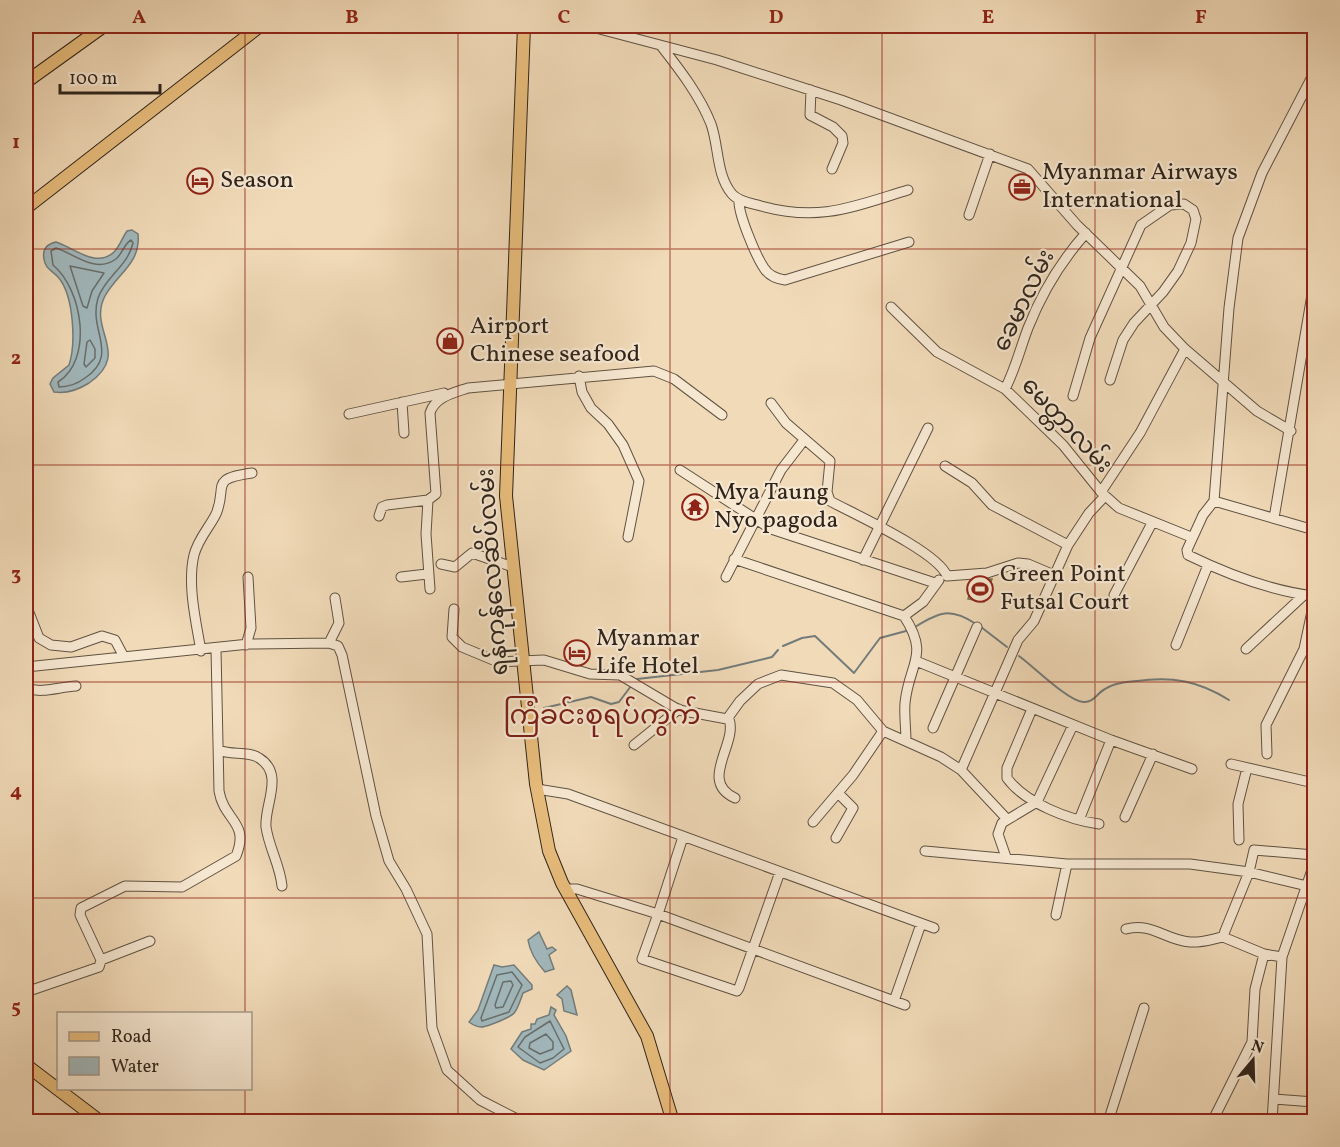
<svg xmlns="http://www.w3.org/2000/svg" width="1340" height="1147" font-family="Vollkorn,'Noto Sans Myanmar',serif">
<rect width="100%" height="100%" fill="#f1dab8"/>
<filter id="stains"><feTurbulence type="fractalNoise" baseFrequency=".00333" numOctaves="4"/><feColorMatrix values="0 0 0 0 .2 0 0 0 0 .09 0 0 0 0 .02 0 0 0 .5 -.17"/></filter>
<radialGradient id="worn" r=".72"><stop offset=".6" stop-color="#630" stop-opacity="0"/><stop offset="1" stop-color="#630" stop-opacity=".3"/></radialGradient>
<path fill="#b8c090" stroke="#747256" stroke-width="1.5" d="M992 579 984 602 968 599 974 580Z"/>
<path fill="#a1b7bb" stroke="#737c7b" stroke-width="1.5" d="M132 230 138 234C141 263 118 273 105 296 87 330 132 353 89 383 78 390 67 394 54 392L50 384 53 378 69 365C76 344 74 295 58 277 53 271 45 269 44 259 42 249 47 244 56 242 73 247 96 269 114 252 120 246 122 238 127 231Z
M539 932 547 949 552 947 556 950 549 955 554 969 545 972C537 963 530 953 528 940Z
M494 965 502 967 514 965 532 985V989L523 993C515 1015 517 1014 495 1023 484 1027 480 1030 469 1022L478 1010Z
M567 986 571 990 577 1015 564 1011 562 999 557 995Z
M551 1007 556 1010 554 1015 566 1036 571 1051 544 1070 523 1060 511 1049 522 1032 531 1029V1024H535L537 1019 549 1015Z"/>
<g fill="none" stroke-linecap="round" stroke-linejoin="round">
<path stroke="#686e6b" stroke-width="1.5" d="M131 240 133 243C128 266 105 277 98 298 88 331 120 354 85 378 77 384 68 387 59 387L58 382C94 359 82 289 53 265L51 251 56 248C75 254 95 274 116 259 123 253 124 244 131 240Z
M70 266 104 273 92 291 87 308 83 306Z
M90 340 95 349V358L86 367 84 364 87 342Z
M512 972 522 985 509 1012 482 1021 481 1018 497 975Z
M511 981 513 985 503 1007 496 1008 495 1005 503 982Z
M550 1021 564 1049 553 1058 540 1063 518 1047 525 1037Z
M546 1034 553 1042V1049L540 1054 529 1048 530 1043Z"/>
<path stroke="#737c7b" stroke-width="2" d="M915 627C939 612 950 607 976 624
M981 627 1007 647
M783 646 802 638 815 636 854 673 880 638 906 631
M1019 656C1033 666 1068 701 1083 702 1094 703 1097 693 1105 689 1114 683 1126 682 1137 681 1172 676 1199 681 1229 700
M637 679 718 670 772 657 778 650
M544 708 591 697 611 704 619 702 631 686"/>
<g stroke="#605242" stroke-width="11">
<path id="minor" d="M588 26 717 60 841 100 1028 169 1077 225 1140 286 1164 327 1185 349 1257 411 1291 431
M662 47C680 70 700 96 711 124 719 146 716 175 732 194 739 202 751 203 761 206 820 222 852 207 908 190
M1314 73 1262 173 1238 238 1229 308 1214 501 1203 515 1187 550 1188 555C1227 574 1272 591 1314 596
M811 90 810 115 833 127 842 136 843 143 832 169
M739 200C738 214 756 256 764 268 769 276 777 279 785 280L909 242
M969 215 990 154
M891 307 937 352 1005 389 1063 445 1101 492 1119 508 1191 537
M579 376 582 392 591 408 608 424 623 445 639 481 628 537
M1005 389C1015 370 1020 349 1028 328 1041 295 1062 260 1086 233
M1073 396 1090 338 1141 225 1170 205 1184 204 1193 210 1196 219 1191 243 1178 271 1163 292 1134 323 1123 340 1110 380
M402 402 404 433
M771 403 786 423 830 461 827 492 830 501C856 515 938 552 947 576
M349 414 444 393
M945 466 972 483 992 505 1068 545
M680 470 771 529 935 583
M1101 492 1140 433 1185 349
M1214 501 1314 530
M379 516 382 507 387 505 428 500
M1274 518 1314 283
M734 559 904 616 923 602 939 580
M863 560 928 428
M441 564 455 567 472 553 513 567
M947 576 987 573 1018 563 1028 564 1054 575
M401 577 427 574
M726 577 781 470 804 440
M430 589 426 534 428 500 436 494 430 413C435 397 453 393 468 388L654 371 674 379 722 415
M1114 595 1152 523
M26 605 39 638 51 645 71 647 102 636 115 640 124 657
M454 609 452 637 462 647 498 662 544 660 590 674 620 675 679 710 727 719 740 701 758 684 781 675 833 683 857 700 883 731 941 757 961 770 1006 818
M904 616C930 656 909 663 905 703 904 715 906 729 906 741
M329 643 339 623 335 598
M246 645 251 628 248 577
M1176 645 1208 565
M1246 649 1304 595
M201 651C196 622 187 584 194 555 198 539 209 528 216 514 228 486 208 479 252 473
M916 661 1111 740 1192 769
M26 667 249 644 329 643 338 646 342 655 376 816 389 861 406 889 427 934 432 1028 447 1070 480 1100 523 1122
M26 688C42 694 58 687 76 686
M1032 709 1007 768V778C1025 803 1069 820 1099 824
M729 719C738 744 698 781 735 798
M933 728 977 627
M634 745 679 709
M219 750C231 756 247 750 259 758 285 774 264 805 266 827 269 848 280 865 282 886
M1267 754 1266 725 1304 649 1314 602
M1231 764 1314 783
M961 770 1018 640 1034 621 1068 545 1089 513 1105 496
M537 789 568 794 934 928
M1125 817 1153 754
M1079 820 1111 740
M813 822 853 775 883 731
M836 838 853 808 838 793
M1239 840 1238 804 1247 768
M925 851 1067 864H1190L1249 872 1307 886
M1006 857 998 834 1002 823 1037 802 1073 725
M780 872 739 988 737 991 642 959 658 914 894 1001 905 1005
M565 889H577L658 914 683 837
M1056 915 1067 864
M1126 929C1152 922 1165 940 1190 942 1202 943 1212 939 1223 937
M1282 957 1264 954 1223 937 1225 931 1249 872 1254 850 1314 855
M101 960 150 941
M26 992 99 967 101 960 80 915 81 908 125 886 182 887 236 856C250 822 224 821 219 791L216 649
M894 1001 921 924
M1274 1099 1314 1102
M1108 1122 1144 1008
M1212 1122 1252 1042 1255 989 1264 954
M1272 1122 1282 957 1314 864"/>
</g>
<g stroke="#2f241b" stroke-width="14">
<path id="major" d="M524 26 506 496 536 784 549 851 562 883 647 1036 673 1122
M26 82 104 26
M26 208 260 26
M26 1065 101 1122"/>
</g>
<use href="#minor" stroke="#f6e7d1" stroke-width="9"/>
<use href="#major" stroke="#e8bd7c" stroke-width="12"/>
</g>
<path fill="none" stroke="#8f2418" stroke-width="1.5" stroke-opacity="0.55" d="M245 26V1014M458 26V1122M670 26V1122M882 26V1122M1095 26V1122M26 249H1314M26 465H1314M26 682H1314M26 898H1314M245 1088V1122"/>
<defs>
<g id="hotel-ring" transform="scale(1.35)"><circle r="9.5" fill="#f6e7d1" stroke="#8f2418" stroke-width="1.5"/><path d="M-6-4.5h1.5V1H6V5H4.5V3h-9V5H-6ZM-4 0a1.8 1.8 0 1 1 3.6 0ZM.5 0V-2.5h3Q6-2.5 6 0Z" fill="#8f2418"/></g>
<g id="office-ring" transform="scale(1.35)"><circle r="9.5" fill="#f6e7d1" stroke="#8f2418" stroke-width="1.5"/><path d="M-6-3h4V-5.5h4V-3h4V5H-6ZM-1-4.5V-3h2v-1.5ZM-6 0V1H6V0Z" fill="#8f2418"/></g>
<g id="shop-ring" transform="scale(1.35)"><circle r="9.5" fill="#f6e7d1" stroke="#8f2418" stroke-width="1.5"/><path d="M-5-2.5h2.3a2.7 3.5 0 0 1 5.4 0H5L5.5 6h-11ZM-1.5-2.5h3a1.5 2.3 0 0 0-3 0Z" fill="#8f2418"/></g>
<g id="temple-ring" transform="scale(1.35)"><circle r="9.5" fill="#f6e7d1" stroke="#8f2418" stroke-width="1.5"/><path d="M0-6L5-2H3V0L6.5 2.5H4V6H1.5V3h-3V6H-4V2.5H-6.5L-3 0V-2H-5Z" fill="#8f2418"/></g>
<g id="stadium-ring" transform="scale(1.35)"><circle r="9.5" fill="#f6e7d1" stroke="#8f2418" stroke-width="1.5"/><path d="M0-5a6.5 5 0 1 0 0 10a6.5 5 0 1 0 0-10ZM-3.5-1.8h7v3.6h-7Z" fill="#8f2418"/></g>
</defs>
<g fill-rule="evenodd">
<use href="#hotel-ring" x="200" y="181"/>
<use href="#office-ring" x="1022" y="187"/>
<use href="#shop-ring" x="450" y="341"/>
<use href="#temple-ring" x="695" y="507"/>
<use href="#stadium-ring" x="980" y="589"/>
<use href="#hotel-ring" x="577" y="653"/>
</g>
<g text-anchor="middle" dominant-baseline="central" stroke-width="4.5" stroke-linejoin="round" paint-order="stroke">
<g font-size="24" fill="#2f241b" stroke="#f6e7d1" text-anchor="start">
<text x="1042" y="173">Myanmar Airways<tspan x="1042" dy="28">International</tspan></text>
<text x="220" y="181">Season</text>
<text x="470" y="327">Airport<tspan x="470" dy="28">Chinese seafood</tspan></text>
<text x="714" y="493">Mya Taung<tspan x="714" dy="28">Nyo pagoda</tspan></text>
<text x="1000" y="575">Green Point<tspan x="1000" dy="28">Futsal Court</tspan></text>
<text x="596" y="639">Myanmar<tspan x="596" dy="28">Life Hotel</tspan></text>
</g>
<g font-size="24" fill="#2f241b" stroke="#f6e7d1">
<text transform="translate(1025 301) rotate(-64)">ခေမာလမ်း</text>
<text transform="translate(1066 426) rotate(47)">မေတ္တာလမ်း</text>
<text transform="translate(494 572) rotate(-94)">ရန်ကုန်လေဆိပ်လမ်း</text>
</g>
<g font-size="27" fill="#7a1f14" stroke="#f6e7d1">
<text x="602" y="717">ကြံခင်းစုရပ်ကွက်</text>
</g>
</g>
<rect width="1340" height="1147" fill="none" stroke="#f1dab8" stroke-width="66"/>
<rect x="57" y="1012" width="195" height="78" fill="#f6e7d1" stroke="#a69988" stroke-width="1.5"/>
<rect x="69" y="1032" width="30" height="9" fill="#e8bd7c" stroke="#a69988" stroke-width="1.5"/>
<text x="111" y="1042" font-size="18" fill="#2f241b">Road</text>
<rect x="69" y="1057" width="30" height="18" fill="#a1b7bb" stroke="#a69988" stroke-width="1.5"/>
<text x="111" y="1072" font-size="18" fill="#2f241b">Water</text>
<g transform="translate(1253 1060) rotate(19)" stroke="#f6e7d1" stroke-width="4.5" paint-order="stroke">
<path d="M0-4.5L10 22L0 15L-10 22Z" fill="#2f241b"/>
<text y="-9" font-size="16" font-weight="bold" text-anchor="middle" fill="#2f241b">N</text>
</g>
<path d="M60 84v9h100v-9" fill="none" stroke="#2f241b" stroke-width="3"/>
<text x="69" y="84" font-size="18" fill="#2f241b" stroke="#f6e7d1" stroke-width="4.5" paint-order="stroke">100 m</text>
<rect x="33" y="33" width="1274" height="1081" fill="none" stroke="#8f2418" stroke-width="2"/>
<g font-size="20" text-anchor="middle" font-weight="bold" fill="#8f2418">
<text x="139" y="23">A</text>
<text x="352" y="23">B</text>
<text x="564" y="23">C</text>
<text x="776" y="23">D</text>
<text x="988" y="23">E</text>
<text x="1201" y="23">F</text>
<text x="16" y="148">1</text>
<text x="16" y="364">2</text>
<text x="16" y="580">3</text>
<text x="16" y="797">4</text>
<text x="16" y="1013">5</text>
</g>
<rect width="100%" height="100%" filter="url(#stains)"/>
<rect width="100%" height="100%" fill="url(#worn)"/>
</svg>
